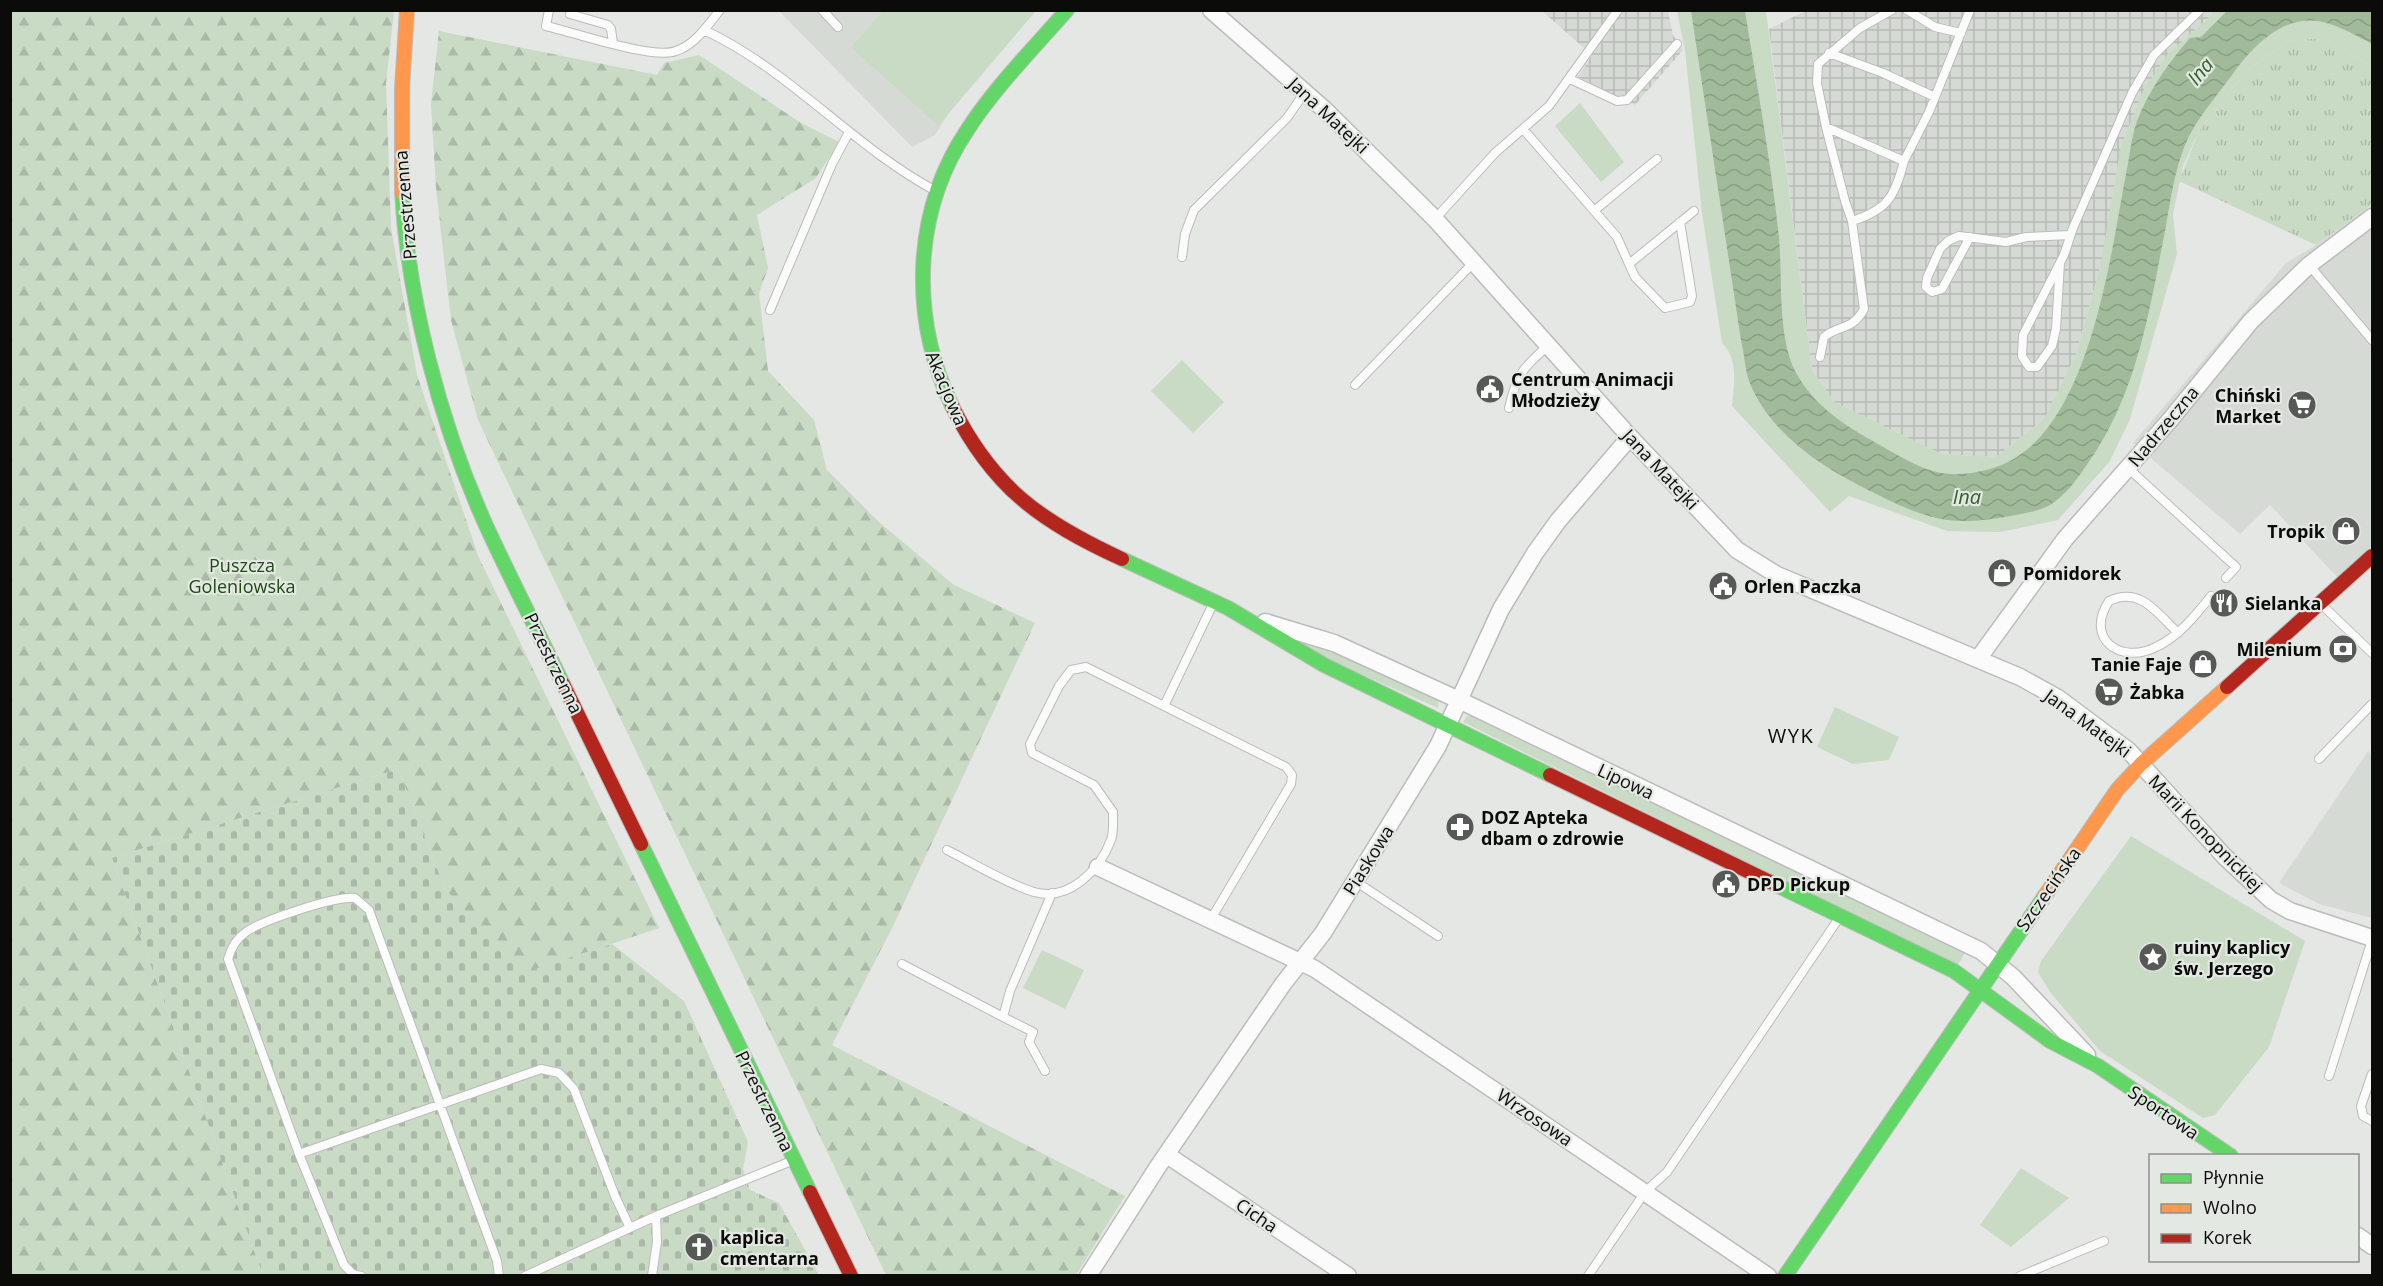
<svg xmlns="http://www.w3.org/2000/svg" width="2383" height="1286" font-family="'Open Sans',sans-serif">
<defs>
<pattern id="industrial-grid" width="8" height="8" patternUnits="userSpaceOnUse" patternTransform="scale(1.5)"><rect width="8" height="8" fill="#d5dbd4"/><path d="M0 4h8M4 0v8" fill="none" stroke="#b6bbb5"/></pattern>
<pattern id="grass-tufts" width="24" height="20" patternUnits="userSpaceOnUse" patternTransform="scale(1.5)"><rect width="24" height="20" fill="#c9dac5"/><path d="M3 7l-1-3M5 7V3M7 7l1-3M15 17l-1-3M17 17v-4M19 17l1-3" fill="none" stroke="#abbaa8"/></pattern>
<pattern id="forest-firs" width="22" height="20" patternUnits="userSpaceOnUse" patternTransform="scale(1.5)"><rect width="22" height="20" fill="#c9dac5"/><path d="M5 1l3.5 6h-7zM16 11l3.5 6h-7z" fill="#abbaa8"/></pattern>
<pattern id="cemetery-stones" width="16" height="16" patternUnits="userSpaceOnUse" patternTransform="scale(1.5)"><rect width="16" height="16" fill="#c9dac5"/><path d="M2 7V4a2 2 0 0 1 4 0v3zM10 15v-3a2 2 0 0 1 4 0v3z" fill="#abbaa8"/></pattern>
<pattern id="water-waves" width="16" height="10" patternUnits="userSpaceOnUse" patternTransform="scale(1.5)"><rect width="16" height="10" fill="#a0ba9a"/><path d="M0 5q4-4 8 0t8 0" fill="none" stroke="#889f83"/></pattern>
</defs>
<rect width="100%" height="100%" fill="#e5e7e4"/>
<path fill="#d5dbd4" d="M1033 10 1035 12 957 100 935 135 912 147 779 11Z
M2372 204V545L2337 577 2270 505 2240 534 2133 443 2286 263 2316 245Z
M2368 751 2372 754V918L2319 904 2279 883Z"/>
<path fill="url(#industrial-grid)" d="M1807 10 2216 11 2167 55 2100 268 2076 354 2045 418 1996 457 1941 454 1834 402 1812 370 1769 29Z
M1542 11H1668L1673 35 1683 50 1635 105 1578 77 1592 55Z"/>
<path fill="url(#grass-tufts)" d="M2322 38 2372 66V204L2316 245 2179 181 2199 131 2246 71 2288 41Z"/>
<path fill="url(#forest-firs)" d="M10 11H394L386 83 391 228 417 375 479 558 659 928 522 974 445 889 398 769 112 858 263 1275H11Z
M439 31 657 75 664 63 699 55 801 123 839 142 816 178 757 215 768 268 759 293 768 371 814 420 827 470 879 522 954 585 1035 623 894 924 832 1045 1125 1196 1076 1275H886L478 420 451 320 436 188 431 104Z"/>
<path fill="url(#cemetery-stones)" d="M398 769 445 889 522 973 612 944 684 1001 748 1142 743 1169 750 1190 779 1203 819 1275H263L112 858Z"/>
<path fill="#c9dac5" d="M1033 11 1035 12 938 126 851 47 883 11Z
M1677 11H1766L1812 370 1834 402 1941 454 1996 457 2045 418 2076 354 2100 268 2121 146 2143 91 2167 55 2216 11H2372V66L2322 38 2288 41 2246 71 2199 131 2183 166 2173 214 2177 254 2130 419 2110 461 2058 520 2000 532 1947 531 1849 496 1830 512 1732 406C1734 385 1739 359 1722 343L1702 213 1685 50Z
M1580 103 1624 162 1601 182 1555 126Z
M1182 360 1224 402 1193 433 1151 391Z
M1299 636 1439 699 1438 708 1299 647Z
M1835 707 1899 737 1889 760 1853 764 1817 747Z
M1473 714 1967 950 1957 966 1463 722 1467 716Z
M2131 836 2305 941 2269 1047 2215 1115 2203 1118 2100 1051 2050 992 2038 972 2041 961Z
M1042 950 1084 970 1065 1009 1023 988Z
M2021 1168 2069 1198 2011 1247 1980 1225Z"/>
<path fill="url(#water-waves)" d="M2372 10V44C2359 37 2345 29 2330 24 2288 9 2254 44 2232 75 2216 97 2195 120 2185 145 2174 172 2170 203 2165 231 2149 312 2137 394 2088 463 2078 478 2066 495 2050 505 2038 512 2023 513 2010 516 1949 528 1924 518 1870 491 1822 467 1769 433 1749 381 1745 368 1744 353 1741 340L1691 11H1745C1757 86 1771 162 1779 238 1783 280 1776 342 1799 378 1821 414 1857 432 1892 452 1929 473 1948 480 1990 469 2090 443 2110 254 2127 169 2130 153 2132 135 2137 121 2149 90 2169 62 2190 38L2201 37 2227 11Z"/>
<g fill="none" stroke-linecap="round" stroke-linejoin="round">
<g stroke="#bbbcba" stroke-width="10">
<path id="lane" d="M549 10 546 26C573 32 653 60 676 51 695 45 708 25 720 10
M822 10 838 27
M1907 10 1935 27 1961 33
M570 14 608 25 611 29 613 43
M704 30C790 70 851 145 934 190
M1829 53 1883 73 1935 97
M1570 79 1617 101 1627 100 1677 44
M1826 127 1904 161C1895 197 1887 210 1852 221
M1523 129 1617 237 1629 264 1694 211
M1904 161 1929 112 1970 10
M1595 210 1657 159
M1435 219 1495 153 1549 106 1618 10
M1970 237 1942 289 1932 292 1926 287 1927 278 1940 249 1948 241 1959 236 2006 242 2026 237 2070 235
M1182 257 1185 234 1194 210 1287 118 1305 92
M2060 263 2056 329 2052 346 2037 367H2029L2022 356 2023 335 2064 255 2073 228 2132 93 2154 55 2200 10
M1629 264 1635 277 1665 308 1690 302 1692 296 1680 222
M2309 265 2372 340
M770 310 832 164 849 132
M1820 357 1824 337C1840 324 1852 331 1864 309L1852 221 1845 201 1826 127 1817 83 1818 64 1860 28 1892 10
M1355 385 1474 262
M1509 408C1516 376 1523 367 1548 346
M2128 468 2236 567 2226 578
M2322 605 2372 653
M2178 633C2157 613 2140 586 2109 601 2084 639 2121 665 2156 647 2178 637 2196 615 2211 596
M1164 706 1213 604
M2319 759 2372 704
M947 850C973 863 1007 884 1034 892 1070 902 1100 869 1111 840 1114 832 1113 821 1113 812L1094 785 1032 753 1030 744 1059 686 1071 670 1086 667 1286 767 1292 775 1291 784 1211 919
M1355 881 1438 936
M902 964 1003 1017 1010 991 1052 893
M1003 1017 1033 1032 1029 1042 1045 1071
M2372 1074 2361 1106 2363 1116 2372 1121
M2329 1076 2372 940
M299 1154 228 959C231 948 237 938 246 932 263 920 335 896 355 898L369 910 497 1261 499 1276
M656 1216 794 1160
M361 1276 353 1274 344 1265 299 1154 541 1069 559 1073 574 1089 615 1196 630 1228
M525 1276 656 1216 657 1242 652 1276
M1588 1276 1645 1192 1667 1172 1839 918
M2020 1276 2104 1241"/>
</g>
<g stroke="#bbbcba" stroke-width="19">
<path id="street" d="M1211 10 1325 110 1435 219 1630 437 1737 550 1777 575 2020 677 2058 698 2129 751 2224 856 2271 900 2290 911 2372 938
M1265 622 1334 643 1461 701 1981 951 2013 977 2087 1055
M1978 659 2065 539 2170 420 2251 321 2309 265 2372 217
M1098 867 1315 969 1768 1276
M1167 1155 1348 1276
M2358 1236 2372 1246
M1088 1276 1157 1168 1283 984 1323 933 1355 881 1438 746 1501 609 1535 553 1558 521 1630 437"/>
</g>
<g stroke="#bbbcba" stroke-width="16">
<path id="fast" d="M402 192C408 300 440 422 484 521 509 576 537 630 563 684
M952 406C910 317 912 212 968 129 996 86 1033 49 1067 10
M1122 559 1228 608 1324 665 1550 775
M641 844 810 1192
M1770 882 1954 971 2050 1041 2098 1066 2231 1156
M1785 1276 2044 897"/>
</g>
<g stroke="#bbbcba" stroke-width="16">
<path id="slow" d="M402 192V88L407 10
M2044 897 2117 790 2141 764 2227 687"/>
</g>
<g stroke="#bbbcba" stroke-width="16">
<path id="jam" d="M952 406C993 488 1040 521 1122 559
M563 684 641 844
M2227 687 2372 556
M1550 775 1770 882
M810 1192 851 1276"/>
</g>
<use href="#lane" stroke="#fbfbfb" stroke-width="8"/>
<use href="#street" stroke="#fbfbfb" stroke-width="16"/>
<use href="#fast" stroke="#63d668" stroke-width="14"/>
<use href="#slow" stroke="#ff974d" stroke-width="14"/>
<use href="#jam" stroke="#b3261e" stroke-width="14"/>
</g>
<defs>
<g id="civic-disc" transform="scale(1.5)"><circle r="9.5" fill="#575956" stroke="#e4e8e3"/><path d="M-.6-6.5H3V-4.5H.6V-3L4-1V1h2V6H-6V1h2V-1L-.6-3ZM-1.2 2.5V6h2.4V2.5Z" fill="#fff"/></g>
<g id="supermarket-disc" transform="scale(1.5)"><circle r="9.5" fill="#575956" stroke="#e4e8e3"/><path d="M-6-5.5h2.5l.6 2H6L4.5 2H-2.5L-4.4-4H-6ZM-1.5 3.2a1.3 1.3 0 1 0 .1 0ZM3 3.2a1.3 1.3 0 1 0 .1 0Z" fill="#fff"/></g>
<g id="shop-disc" transform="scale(1.5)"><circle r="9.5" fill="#575956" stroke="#e4e8e3"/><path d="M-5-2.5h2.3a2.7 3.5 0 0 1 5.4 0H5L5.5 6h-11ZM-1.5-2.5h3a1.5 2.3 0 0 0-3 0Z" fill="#fff"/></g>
<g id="restaurant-disc" transform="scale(1.5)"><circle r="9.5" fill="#575956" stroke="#e4e8e3"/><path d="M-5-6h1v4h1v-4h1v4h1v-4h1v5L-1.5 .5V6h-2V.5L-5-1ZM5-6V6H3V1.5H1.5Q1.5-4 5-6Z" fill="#fff"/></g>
<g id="bank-disc" transform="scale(1.5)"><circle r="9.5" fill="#575956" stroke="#e4e8e3"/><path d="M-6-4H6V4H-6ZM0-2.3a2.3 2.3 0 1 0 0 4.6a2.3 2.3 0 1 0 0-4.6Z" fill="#fff"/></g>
<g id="pharmacy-disc" transform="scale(1.5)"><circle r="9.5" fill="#575956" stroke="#e4e8e3"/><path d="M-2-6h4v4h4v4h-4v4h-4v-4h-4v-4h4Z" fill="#fff"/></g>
<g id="sight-disc" transform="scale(1.5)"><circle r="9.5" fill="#575956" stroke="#e4e8e3"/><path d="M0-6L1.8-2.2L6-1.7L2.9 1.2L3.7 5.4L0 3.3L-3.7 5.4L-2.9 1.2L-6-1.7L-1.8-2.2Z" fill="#fff"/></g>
<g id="church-disc" transform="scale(1.5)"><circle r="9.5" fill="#575956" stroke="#e4e8e3"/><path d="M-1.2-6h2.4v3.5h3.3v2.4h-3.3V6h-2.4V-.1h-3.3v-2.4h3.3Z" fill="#fff"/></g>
</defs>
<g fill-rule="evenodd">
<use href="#civic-disc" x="1490" y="389"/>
<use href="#supermarket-disc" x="2302" y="405"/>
<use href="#shop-disc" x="2346" y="531"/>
<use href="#shop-disc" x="2002" y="573"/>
<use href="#civic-disc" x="1723" y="586"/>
<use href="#restaurant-disc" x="2224" y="603"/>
<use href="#bank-disc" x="2343" y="649"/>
<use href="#shop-disc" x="2203" y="664"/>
<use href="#supermarket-disc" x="2109" y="692"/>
<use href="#pharmacy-disc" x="1460" y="827"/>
<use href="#civic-disc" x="1726" y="884"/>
<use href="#sight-disc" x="2153" y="957"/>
<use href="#church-disc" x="699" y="1247"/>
</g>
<g text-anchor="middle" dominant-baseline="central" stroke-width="4.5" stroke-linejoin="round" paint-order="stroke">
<g font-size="18" fill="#0b0c0a" stroke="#e4e8e3">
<text transform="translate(1329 115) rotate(43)">Jana Matejki</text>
<text transform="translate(405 205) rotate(-95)">Przestrzenna</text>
<text transform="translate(947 388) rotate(67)">Akacjowa</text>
<text transform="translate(2163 426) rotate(-50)">Nadrzeczna</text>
<text transform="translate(1661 469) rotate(47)">Jana Matejki</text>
<text transform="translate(554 663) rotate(64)">Przestrzenna</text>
<text transform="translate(2088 723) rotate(36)">Jana Matejki</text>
<text transform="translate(1626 781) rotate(25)">Lipowa</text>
<text transform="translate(2206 833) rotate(46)">Marii Konopnickiej</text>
<text transform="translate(1368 860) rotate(-58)">Piaskowa</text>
<text transform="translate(2048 889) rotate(-55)">Szczecińska</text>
<text transform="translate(765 1101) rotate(64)">Przestrzenna</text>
<text transform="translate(2164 1112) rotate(34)">Sportowa</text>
<text transform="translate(1535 1117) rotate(34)">Wrzosowa</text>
<text transform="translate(1257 1215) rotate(34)">Cicha</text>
</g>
<g font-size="18" font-weight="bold" fill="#0b0c0a" stroke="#e4e8e3" text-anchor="start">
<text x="1511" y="379">Centrum Animacji<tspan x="1511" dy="21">Młodzieży</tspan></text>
<text x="2281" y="395" text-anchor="end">Chiński<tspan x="2281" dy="21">Market</tspan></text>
<text x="2325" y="531" text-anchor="end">Tropik</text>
<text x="2023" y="573">Pomidorek</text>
<text x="1744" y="586">Orlen Paczka</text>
<text x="2245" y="603">Sielanka</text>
<text x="2322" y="649" text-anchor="end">Milenium</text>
<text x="2182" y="664" text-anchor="end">Tanie Faje</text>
<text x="2130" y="692">Żabka</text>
<text x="1481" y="817">DOZ Apteka<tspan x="1481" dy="21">dbam o zdrowie</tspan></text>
<text x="1747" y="884">DPD Pickup</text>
<text x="2174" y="947">ruiny kaplicy<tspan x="2174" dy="21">św. Jerzego</tspan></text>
<text x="720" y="1237">kaplica<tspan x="720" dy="21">cmentarna</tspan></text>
</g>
<g font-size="18" fill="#1b4b0f" stroke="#e4e8e3">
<text x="242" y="565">Puszcza<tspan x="242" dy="21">Goleniowska</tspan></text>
</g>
<g font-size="20" font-style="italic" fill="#326228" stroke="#e4e8e3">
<text transform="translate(2200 71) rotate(-50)">Ina</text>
<text x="1967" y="496">Ina</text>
</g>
<g font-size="20" letter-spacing="1.5" fill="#0b0c0a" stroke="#e4e8e3">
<text x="1791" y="735">WYK</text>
</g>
</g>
<rect width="2383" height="1286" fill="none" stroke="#0b0c0a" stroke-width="24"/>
<rect x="2149" y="1154" width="210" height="108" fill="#e4e8e3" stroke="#8d908c" stroke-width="1.5"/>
<rect x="2161" y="1174" width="30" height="9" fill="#63d668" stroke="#8d908c" stroke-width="1.5"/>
<text x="2203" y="1184" font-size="18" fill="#0b0c0a">Płynnie</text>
<rect x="2161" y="1204" width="30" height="9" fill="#ff974d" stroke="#8d908c" stroke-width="1.5"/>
<text x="2203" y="1214" font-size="18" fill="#0b0c0a">Wolno</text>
<rect x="2161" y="1234" width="30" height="9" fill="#b3261e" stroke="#8d908c" stroke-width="1.5"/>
<text x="2203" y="1244" font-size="18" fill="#0b0c0a">Korek</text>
</svg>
